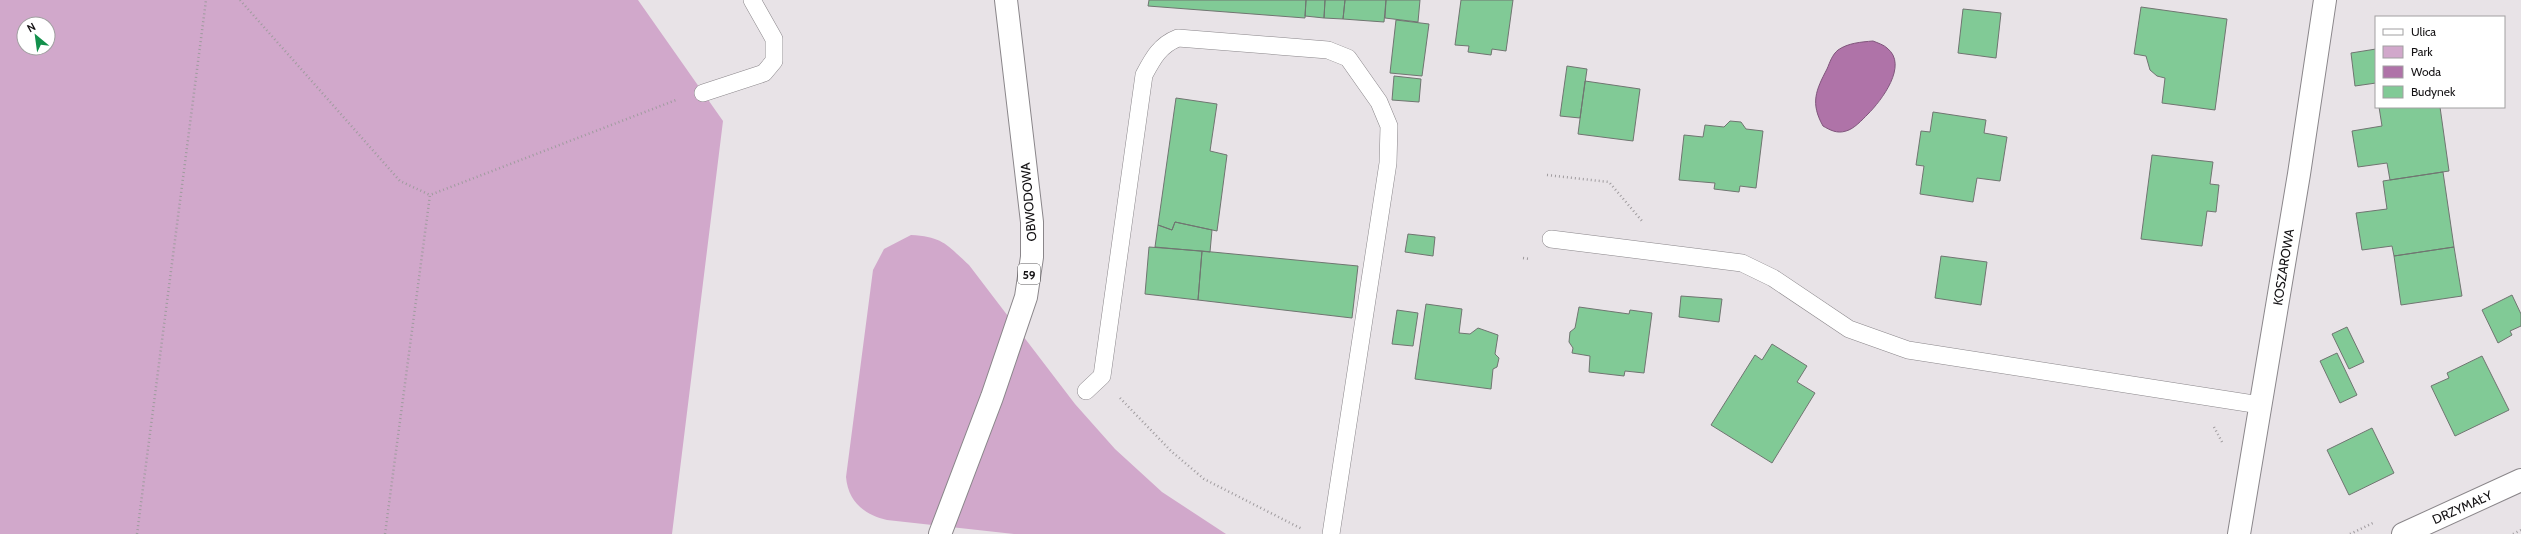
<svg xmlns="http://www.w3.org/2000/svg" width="2521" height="534" font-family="Cabin,sans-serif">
<rect width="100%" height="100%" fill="#e8e3e7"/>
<path fill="#d1a8cb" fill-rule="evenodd" d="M0 0H638L723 121 672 534H0ZM24 24H48V48H24Z
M911 235C943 237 946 244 969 265L1075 404 1115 449 1162 492 1226 534H1014L887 520C864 515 848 501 846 477L873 270 884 249Z"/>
<path fill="#af73a8" stroke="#80567c" d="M1873 41C1878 43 1884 45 1887 48 1909 65 1881 101 1868 114 1862 120 1854 129 1846 131 1837 134 1830 130 1823 126 1810 103 1816 90 1827 69 1830 62 1832 55 1838 50 1848 43 1861 42 1873 41Z"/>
<path fill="#81ca96" stroke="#707571" d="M1149 0H1306L1305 18 1148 6Z
M1306 0H1325L1324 18 1305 16Z
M1325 0H1345L1343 19 1324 18Z
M1345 0H1386L1384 22 1343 19Z
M1386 0H1420L1418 22 1385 18Z
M1461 0H1513L1506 51 1492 49 1491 55 1468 52 1469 46 1455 45Z
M2141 7 2227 19 2215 110 2162 103 2165 78 2157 76 2150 70 2146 56 2134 54Z
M1963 9 2001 13 1996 58 1958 53Z
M1396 20 1429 24 1422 76 1390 73Z
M2376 49V83L2355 86 2351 53Z
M1567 66 1587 69 1580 118 1560 116Z
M1394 76 1421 79 1419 102 1392 100Z
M1585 81 1640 89 1633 141 1578 134Z
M1176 98 1217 104 1210 151 1227 155 1217 231 1175 222 1172 230 1158 225Z
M2379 107H2440L2449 171 2390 180 2387 163 2358 167 2352 131 2382 126Z
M1933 112 1986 120 1984 133 2007 137 2000 181 1977 178 1973 202 1920 194 1924 166 1916 165 1921 131 1930 132Z
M1730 121 1741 122 1746 129 1763 131 1756 188 1740 186 1739 192 1714 189 1715 183 1679 180 1684 135 1703 137 1705 125 1724 127Z
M2152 155 2213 162 2210 184 2219 185 2216 212 2207 211 2202 246 2141 239Z
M2443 172 2454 247 2394 256 2392 246 2362 250 2356 213 2387 209 2383 181Z
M1175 222 1212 230 1210 252 1155 247 1158 225 1172 230Z
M1408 234 1435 237 1433 256 1405 252Z
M1149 247 1202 251 1198 300 1145 294Z
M2454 247 2462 296 2401 305 2394 256Z
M1202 251 1358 266 1352 318 1198 300Z
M1941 256 1987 262 1981 305 1935 298Z
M2512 295 2521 314V326L2510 331 2512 335 2498 343 2482 310Z
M1681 296 1722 299 1719 322 1679 317Z
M1426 304 1462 309 1459 333 1470 334 1478 328 1498 335 1495 354 1499 358 1497 367 1493 369 1491 389 1415 379Z
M1579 307 1629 314 1630 310 1652 313 1644 373 1625 371 1624 376 1589 372 1590 356 1572 353 1573 348 1569 342 1570 332 1575 328Z
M1397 310 1418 313 1413 346 1392 344Z
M2347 327 2364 362 2349 369 2332 334Z
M1772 344 1807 366 1797 382 1815 393 1772 463 1711 425 1755 355 1762 360Z
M2337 353 2357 395 2340 403 2320 361Z
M2482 356 2509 410 2455 436 2431 386 2449 378 2447 373Z
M2372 428 2394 473 2349 495 2327 450Z"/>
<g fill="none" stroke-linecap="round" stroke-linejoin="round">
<g stroke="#8a868a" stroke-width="18">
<path id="lane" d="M703 93 764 73 774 61V39L752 0
M1551 239 1742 263 1773 278 1849 329 1908 350 2260 405
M1086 391 1102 376 1144 75C1153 58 1160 45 1178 38L1328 50 1348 58 1379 102 1389 126 1388 163 1331 534"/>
</g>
<g stroke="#8a868a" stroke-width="24">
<path id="street" d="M2239 534 2299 174 2325 0
M2403 534 2521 480"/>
</g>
<g stroke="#8a868a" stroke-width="24">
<path id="primary" d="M940 534 992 397 1026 297 1032 257V222L1006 0"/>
</g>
<path stroke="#9f9b9e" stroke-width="2.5" stroke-dasharray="1 3" stroke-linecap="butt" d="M240 0 400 181 430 195
M1547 175 1609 182 1642 221
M1523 258 1530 259
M1120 398 1171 451 1204 479 1302 529
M2214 427 2222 442
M137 534 206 0
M385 534 430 195 676 100
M2350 534 2373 523
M2513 534 2521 530"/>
<use href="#lane" stroke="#fff" stroke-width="17"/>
<use href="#street" stroke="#fff" stroke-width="22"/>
<use href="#primary" stroke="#fff" stroke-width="22"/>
</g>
<g text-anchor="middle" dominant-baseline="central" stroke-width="3" stroke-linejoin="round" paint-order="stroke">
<rect fill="#fff" stroke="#5a595a" stroke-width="1" x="1018" y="264" width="22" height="20" rx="3"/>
<g font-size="12" font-weight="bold" fill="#141214">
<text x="1029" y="274">59</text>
</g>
<g font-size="13" fill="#141214" stroke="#fff">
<text transform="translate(1028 202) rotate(-95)">OBWODOWA</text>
<text transform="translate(2283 267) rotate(-81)">KOSZAROWA</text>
<text transform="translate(2462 507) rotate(-24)">DRZYMAŁY</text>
</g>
</g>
<rect x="2375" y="16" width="130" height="92" fill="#ffffff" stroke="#a1a0a1"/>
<rect x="2383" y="29" width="20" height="6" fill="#ffffff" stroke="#a1a0a1"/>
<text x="2411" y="36" font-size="12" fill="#141214">Ulica</text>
<rect x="2383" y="46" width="20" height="12" fill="#d1a8cb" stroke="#a1a0a1"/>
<text x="2411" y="56" font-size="12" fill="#141214">Park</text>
<rect x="2383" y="66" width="20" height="12" fill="#af73a8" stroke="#a1a0a1"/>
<text x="2411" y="76" font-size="12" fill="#141214">Woda</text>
<rect x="2383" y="86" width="20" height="12" fill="#81ca96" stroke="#a1a0a1"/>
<text x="2411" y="96" font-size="12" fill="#141214">Budynek</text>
<g transform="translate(36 36) rotate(331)"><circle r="19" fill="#ffffff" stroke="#a1a0a1"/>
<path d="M0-3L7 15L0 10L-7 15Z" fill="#13904c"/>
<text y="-6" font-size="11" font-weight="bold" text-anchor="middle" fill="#141214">N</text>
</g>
</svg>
